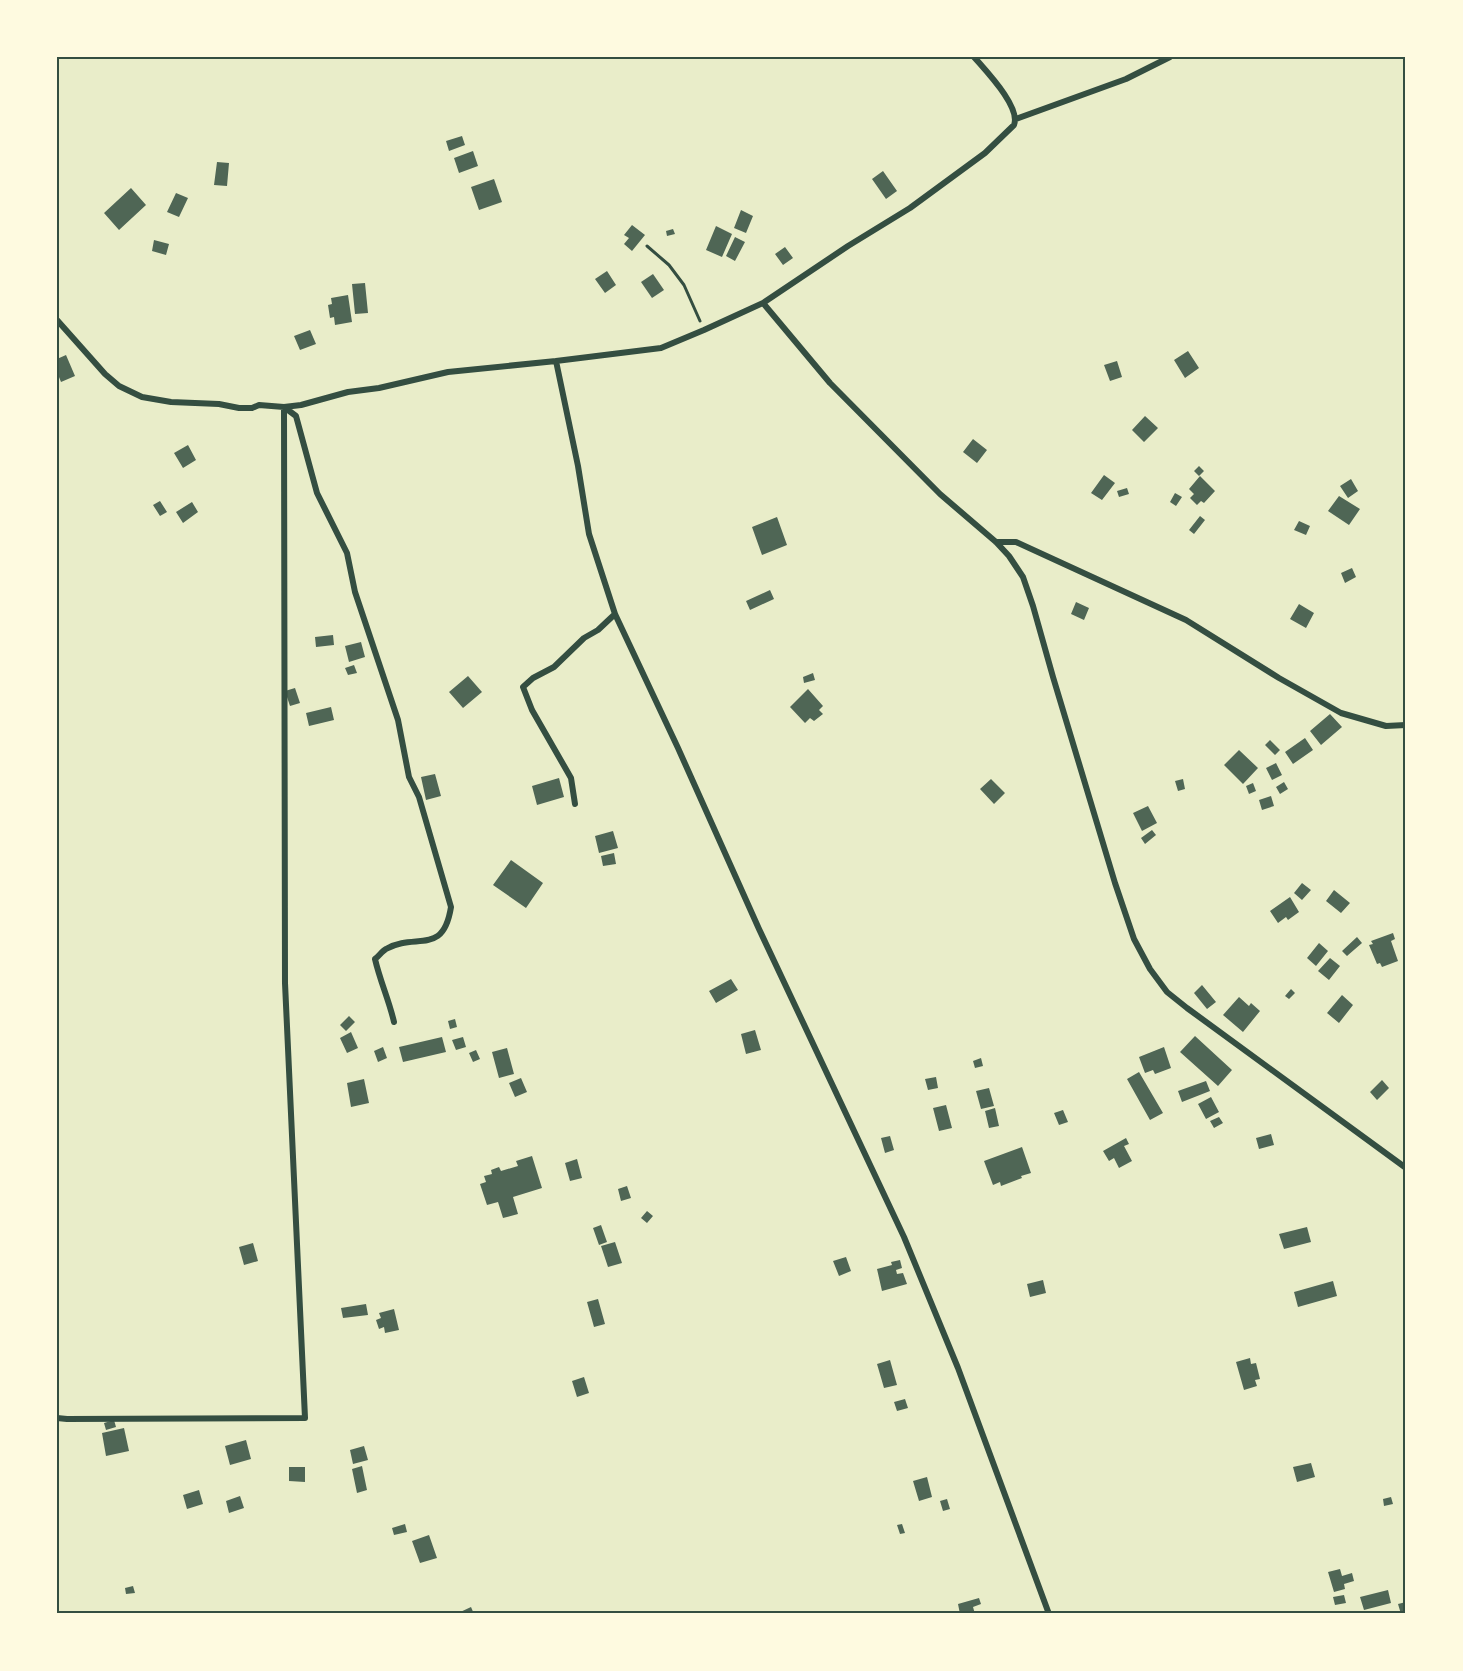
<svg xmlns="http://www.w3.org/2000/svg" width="1463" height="1671" font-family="Jost,sans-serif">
<rect width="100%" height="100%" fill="#e9edc9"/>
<path fill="#4f6655" d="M462 136 465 145 449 151 446 141Z
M473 151 478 166 459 173 454 158Z
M217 162 229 163 227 186 214 185Z
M883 171 897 191 886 199 872 179Z
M494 179 502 202 479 210 471 187Z
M131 188 146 205 119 230 104 213Z
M176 193 188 198 179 217 167 212Z
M741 210 753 216 746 233 734 228Z
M632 225 645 235 632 251 624 244 629 238 624 235Z
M716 226 732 234 722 257 706 250Z
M673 229 675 234 667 236 666 231Z
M735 237 745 242 735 261 726 256Z
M154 240 169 244 166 255 152 251Z
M785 247 793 258 783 265 775 254Z
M607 271 616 285 605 293 595 279Z
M653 274 664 290 652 298 641 282Z
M365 283 368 313 355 314 352 284Z
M348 295 352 322 335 325 334 317 330 318 328 305 332 304 331 298Z
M310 330 316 344 300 350 294 336Z
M1188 351 1199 368 1185 378 1174 360Z
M66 355 75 376 61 382 57 372V359Z
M1117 361 1122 377 1110 381 1104 365Z
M1145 416 1158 428 1144 442 1132 430Z
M973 439 987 450 977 463 963 452Z
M188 445 196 460 183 468 174 453Z
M1199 466 1204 471 1199 476 1194 471Z
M1104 475 1115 483 1102 500 1091 493Z
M1200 476 1215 491 1204 503 1201 501 1197 505 1190 498 1194 494 1189 489Z
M1351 479 1358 491 1348 498 1340 486Z
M1127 488 1129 494 1119 497 1117 491Z
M1175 493 1182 497 1176 506 1170 502Z
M1339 496 1360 509 1349 525 1328 511Z
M160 501 167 512 160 516 153 505Z
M192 502 198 512 183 523 176 512Z
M1200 516 1205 520 1194 534 1189 530Z
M777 517 787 545 762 555 752 527Z
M1299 521 1310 526 1306 535 1294 530Z
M1352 568 1356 577 1345 583 1341 573Z
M770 590 774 599 750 610 746 601Z
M1076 602 1089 608 1084 620 1071 614Z
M1299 604 1314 613 1306 628 1290 619Z
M333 635 334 645 316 647 315 637Z
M361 642 365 657 349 662 345 646Z
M354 665 357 673 348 675 345 668Z
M813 673 815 680 804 683 803 677Z
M468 676 482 692 463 708 449 692Z
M295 688 300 703 290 706 285 691Z
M808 689 823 706 819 710 823 714 814 721 810 718 805 723 790 707Z
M331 707 334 720 309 726 306 713Z
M1330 714 1342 727 1321 745 1310 731Z
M1305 738 1313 750 1293 764 1285 752Z
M1270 740 1280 750 1275 755 1265 745Z
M1239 750 1258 768 1243 784 1224 765Z
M1276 763 1282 775 1272 780 1266 768Z
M435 774 441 796 426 800 421 777Z
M559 778 564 797 537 805 532 786Z
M991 779 1005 793 994 804 980 789Z
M1183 779 1185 789 1178 791 1175 781Z
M1284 782 1288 789 1280 794 1276 787Z
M1253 783 1256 791 1249 794 1246 786Z
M1271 796 1274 806 1262 810 1259 800Z
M1148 806 1157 823 1142 831 1133 813Z
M1152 830 1156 835 1145 844 1141 838Z
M613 831 618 848 599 853 595 836Z
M614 853 616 864 603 866 601 856Z
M511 860 543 883 526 908 493 885Z
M1302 883 1311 890 1302 900 1294 893Z
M1334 890 1350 903 1341 913 1326 901Z
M1290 897 1299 912 1288 920 1286 917 1278 923 1270 911Z
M1393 933 1395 939 1391 941 1398 961 1382 967 1380 963 1377 964 1369 945 1373 944 1371 941Z
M1357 937 1362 943 1347 956 1342 951Z
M1319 943 1328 951 1316 966 1307 958Z
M1330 958 1340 966 1329 980 1318 971Z
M731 979 738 990 716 1003 709 991Z
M1202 985 1216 1002 1207 1009 1194 993Z
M1291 989 1295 993 1289 999 1285 996Z
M1342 995 1353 1005 1339 1023 1327 1013Z
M1239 997 1249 1006 1251 1003 1260 1011 1243 1032 1223 1015Z
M349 1016 355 1022 346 1031 340 1025Z
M455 1019 457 1027 450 1029 448 1021Z
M755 1030 761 1050 746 1054 741 1034Z
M351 1032 358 1048 347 1053 340 1038Z
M1195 1036 1232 1070 1218 1086 1180 1052Z
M442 1037 446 1052 403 1062 399 1047Z
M463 1037 466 1047 456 1050 452 1040Z
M383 1047 387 1058 378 1062 374 1051Z
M1164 1047 1171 1068 1155 1074 1153 1070 1145 1073 1139 1057Z
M507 1048 514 1074 499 1078 492 1052Z
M476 1050 480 1059 473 1062 469 1053Z
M981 1058 983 1066 975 1068 973 1061Z
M1139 1072 1163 1113 1150 1120 1127 1079Z
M936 1077 938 1088 928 1090 925 1079Z
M521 1078 527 1092 515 1097 509 1083Z
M364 1079 369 1103 351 1107 347 1083Z
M1382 1080 1389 1088 1377 1100 1370 1092Z
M1206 1081 1210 1091 1182 1102 1178 1091Z
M989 1088 994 1106 981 1109 976 1091Z
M1211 1097 1219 1112 1206 1119 1198 1104Z
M946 1105 952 1128 939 1131 933 1108Z
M995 1108 999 1126 989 1128 985 1111Z
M1063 1110 1068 1122 1059 1125 1054 1113Z
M1219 1117 1223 1123 1214 1128 1210 1121Z
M1271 1134 1274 1145 1259 1149 1256 1138Z
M890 1136 894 1150 885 1153 881 1138Z
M1126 1138 1129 1144 1124 1146 1132 1161 1119 1168 1114 1158 1109 1161 1103 1151Z
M1022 1147 1031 1173 1021 1176 1022 1178 1001 1186 1000 1182 993 1185 984 1161Z
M532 1156 542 1188 513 1197 518 1214 503 1218 498 1202 487 1205 480 1184 486 1182 484 1176 492 1174 491 1170 499 1167 501 1171 518 1166 516 1161Z
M577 1159 582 1178 570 1181 565 1163Z
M627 1186 631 1198 621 1201 618 1189Z
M647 1211 653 1216 647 1223 641 1218Z
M601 1225 607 1242 599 1245 593 1228Z
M1307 1227 1311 1242 1284 1249 1279 1234Z
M615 1242 622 1263 608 1267 601 1246Z
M253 1243 258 1261 244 1265 239 1247Z
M846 1257 851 1271 839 1276 833 1261Z
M900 1260 902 1268 896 1270 897 1274 903 1273 907 1284 882 1291 877 1269 892 1265 891 1262Z
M1043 1280 1046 1293 1030 1297 1027 1284Z
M1333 1281 1337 1296 1298 1307 1294 1292Z
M598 1299 605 1324 594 1327 587 1302Z
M366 1304 368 1315 343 1318 341 1308Z
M394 1309 399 1330 385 1333 384 1327 379 1329 376 1320 381 1318 379 1313Z
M1250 1358 1251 1364 1256 1363 1260 1379 1255 1380 1257 1386 1244 1390 1236 1362Z
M890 1360 897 1385 884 1388 877 1364Z
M584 1377 589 1393 577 1397 572 1381Z
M905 1399 908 1408 897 1411 894 1402Z
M114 1420 116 1427 106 1430 104 1423Z
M124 1428 129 1451 106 1456 102 1433Z
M246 1440 251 1459 230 1465 225 1446Z
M364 1446 368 1460 353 1464 350 1450Z
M1311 1463 1315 1477 1297 1482 1293 1467Z
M362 1466 367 1490 357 1493 352 1469Z
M289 1467H305V1482L289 1481Z
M927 1477 932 1497 919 1501 913 1481Z
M199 1490 203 1504 187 1509 183 1495Z
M240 1496 244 1508 229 1513 226 1501Z
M1391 1497 1393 1504 1384 1506 1383 1499Z
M947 1499 950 1509 943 1511 940 1501Z
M405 1524 407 1532 394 1535 392 1528Z
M902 1524 905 1533 900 1534 897 1525Z
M429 1535 437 1558 420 1563 412 1541Z
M1340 1569 1342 1576 1352 1573 1354 1581 1344 1584 1345 1589 1334 1592 1328 1572Z
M133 1586 135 1593 126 1594 125 1588Z
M1388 1590 1391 1603 1364 1610 1360 1597Z
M1344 1595 1346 1603 1335 1605 1333 1597Z
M979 1598 981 1604 973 1607 975 1614H960L958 1604Z
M1406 1602V1614H1401L1398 1604Z
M471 1607 474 1614H456Z"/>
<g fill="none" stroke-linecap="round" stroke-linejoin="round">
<path stroke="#344e41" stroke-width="3" d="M647 246 669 265 684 285 700 321"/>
<path stroke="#344e41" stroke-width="6" d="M1016 119 1126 79 1170 57
M763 303 830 383 940 494 996 542 1009 556 1023 577 1033 606 1053 677 1115 883 1134 939 1150 969 1167 992 1187 1008 1406 1168
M57 320 105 374 119 386 142 397 171 402 219 404 239 408H252L259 405 284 407 301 405 348 392 379 388 448 372 556 361 578 466 589 534 615 614 598 630 584 638 554 667 533 678 523 687 532 710 571 778 575 804
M556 361 661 348 704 330 763 303 848 246 910 208 985 153 1014 125C1021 107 986 71 974 57
M996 542H1016L1186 620 1279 678 1341 713 1386 726 1406 725
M615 614 678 748 759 929 904 1237 958 1368 1049 1614
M57 1418 67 1419 305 1418 285 983 284 407 296 416 317 493 347 553 355 592 398 720 409 777 419 797 451 907C443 957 416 932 386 949 382 951 379 956 375 959 380 981 389 1000 394 1022"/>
</g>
<rect width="1463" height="1671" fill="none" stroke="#fefae0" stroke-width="117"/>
<rect x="58" y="58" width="1346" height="1554" fill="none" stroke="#344e41" stroke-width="2"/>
</svg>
